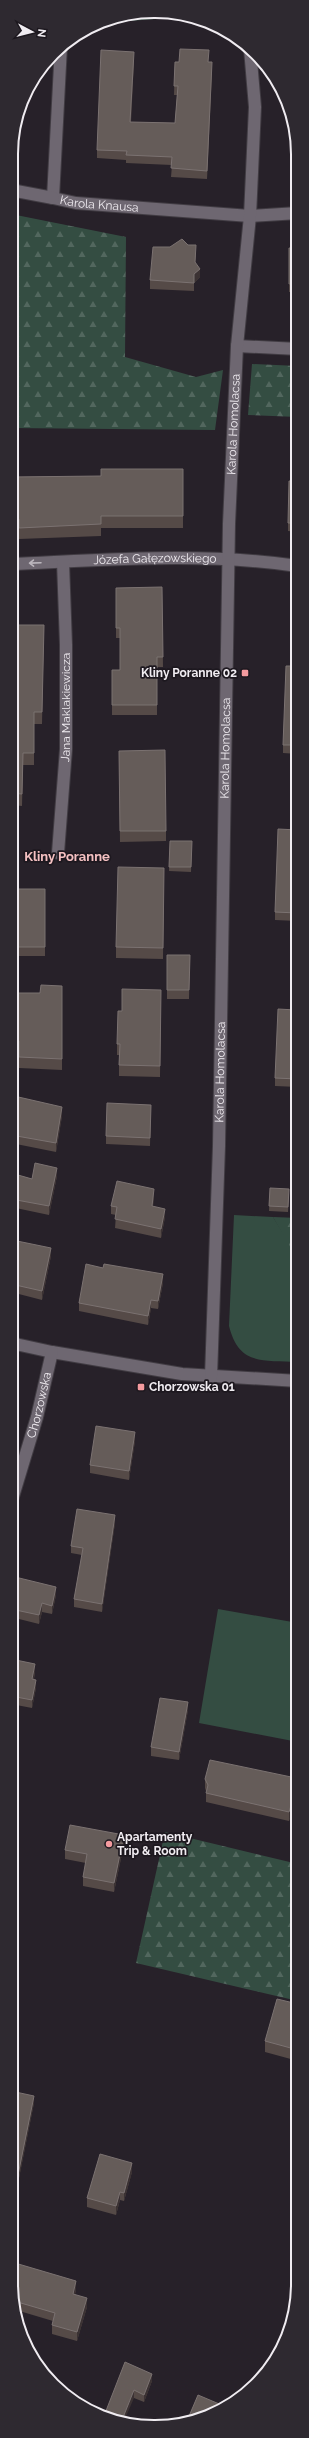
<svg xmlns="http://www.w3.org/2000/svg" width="309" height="2438" font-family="Raleway,sans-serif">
<defs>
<pattern id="forest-firs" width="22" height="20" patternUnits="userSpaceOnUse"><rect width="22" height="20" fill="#344d42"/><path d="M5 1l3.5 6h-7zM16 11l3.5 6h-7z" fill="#52675e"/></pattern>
</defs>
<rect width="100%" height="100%" fill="#272129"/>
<path fill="#344d42" d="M164 11 185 17 100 23 109 19Z
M234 1215 273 1217 298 1257V1362C263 1360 239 1366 229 1326Z
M218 1609 298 1623V1742L199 1723Z"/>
<path fill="url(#forest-firs)" d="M11 214 126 237 125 357 196 377 223 370 215 430 11 428Z
M252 364 298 366V417L248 415Z
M273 1217 298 1218V1257H296Z
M165 1832 298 1864V2001L136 1963Z"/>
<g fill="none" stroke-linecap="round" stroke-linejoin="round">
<g stroke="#413c43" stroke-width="14">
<g id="street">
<path id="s1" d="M61 46 53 198 76 203 250 216 298 213"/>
<path d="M11 190 53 198"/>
<path d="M237 346 298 349"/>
<path id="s2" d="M11 564C106 560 203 552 298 566"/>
<path id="s3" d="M58 853 66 749V645L63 562"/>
<path d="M11 1343 52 1352 182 1374 298 1381"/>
<path id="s4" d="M211 1377 219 1146 229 524 237 346 250 216 255 107 250 49"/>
<path id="s5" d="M11 1503 37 1417 52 1352"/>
</g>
</g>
<use href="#street" stroke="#6e6771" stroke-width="12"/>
</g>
<path fill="#554a47" d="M134 60 131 122 175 123 177 95H174L175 62H209L212 71 207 179 171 177 172 165 126 163V160L97 158V150Z
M289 248H298V298H296V292H289Z
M196 254 195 263 200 277 194 283V291L150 289V280Z
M183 469V528H101V536L19 539V530L11 531V477L101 476Z
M298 481V532L288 531V523Z
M162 587 163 667H157V715H112V670H120V638H116V588Z
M11 625H44L42 724H34V765H23L22 806 11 805Z
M298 666V754L283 753V745Z
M119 751 166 831V841L120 842Z
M298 830V1087L275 1086V1078L296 1010 297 962H295L297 921 275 920V912Z
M170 841H192L191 872 169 871Z
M164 868 163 959 116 958V947Z
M11 889H45V956H15V945L11 944Z
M167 955H190L189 999H167Z
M62 986V1070L19 1068V1052H11V1009H18L40 993Z
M161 1001 160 1077 119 1076V1055H117V1044L122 1011Z
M151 1105 150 1146 106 1144V1136Z
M11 1109 62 1116 56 1152 11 1143Z
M11 1173 32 1179 57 1176 49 1215 11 1207Z
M270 1188 289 1194 288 1212 269 1211Z
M154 1197 153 1206 165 1217 161 1238 115 1228 116 1215 111 1214V1206Z
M11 1243 51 1256 42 1300 11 1292Z
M163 1283 158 1309 151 1308 148 1325 79 1311V1303Z
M135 1441 129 1480 90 1473V1465Z
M115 1523 102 1612 74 1607V1599L82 1555 71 1553V1546Z
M298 1543V1599L294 1600 296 1578 291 1577V1568Z
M11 1577 56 1595 52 1614 42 1612 39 1624 11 1617Z
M11 1659 35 1672 34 1679 36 1688 32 1708 11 1704Z
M188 1710 179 1760 151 1756V1747Z
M205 1779 296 1787V1791L298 1800V1808L292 1810 289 1821 206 1802V1791L205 1788Z
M124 1844 114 1892 83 1886V1877L86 1863 65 1859V1850Z
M298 2004V2061L265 2052V2041Z
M11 2091 34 2103 16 2193 11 2192Z
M132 2172 124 2201 120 2200 116 2215 87 2207V2198Z
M11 2284 76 2290 75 2294 87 2307 77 2341 52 2334V2325L53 2321 16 2310Z
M125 2362 152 2381 144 2402 134 2398Z"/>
<path fill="#3b3233" d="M134 52V60L130 130V122Z
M212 62V71L207 179V171Z
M200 269V277L194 283V291V274Z
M62 1107V1116L56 1152V1143Z
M57 1168V1176L49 1215V1206Z
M154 1189V1197L152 1214V1206Z
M165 1209V1217L161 1238V1229Z
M51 1248V1256L42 1300V1291Z
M163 1274V1283L158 1309V1301Z
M151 1300V1308L148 1325V1316Z
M135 1432V1441L129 1480V1471Z
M115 1515V1523L102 1612V1604Z
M56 1587V1595L52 1614V1606Z
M298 1590V1599L294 1600V1592Z
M42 1603V1612L39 1624V1615Z
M35 1664V1672L32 1688V1679Z
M36 1680V1688L32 1708V1700Z
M188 1702V1710L179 1760V1752Z
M296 1778V1787L294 1798V1789Z
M298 1800V1808L292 1810 289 1821V1812L292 1802Z
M124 1835V1844L114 1892V1883Z
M34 2096V2103L16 2193V2185Z
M132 2163V2172L124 2201V2193Z
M120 2192V2200L116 2215V2206Z
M76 2281V2290L73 2302V2294Z
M87 2298V2307L77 2341V2332Z
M152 2374V2381L144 2402V2395Z
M134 2390V2398L124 2421 122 2420Z"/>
<path fill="#655c59" stroke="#7b7271" d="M180 49 209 50 208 62H212L207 171 171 168 172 157 126 155 127 151 97 150 101 50 134 52 130 122 175 123 178 86H174L175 62H179Z
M182 239 188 245H196L195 262 200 269 194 274V283L150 280 153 247H170Z
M289 248H298V289H296L297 283 289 284Z
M101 469H183V516H101V524L19 528V519H11V477L101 476Z
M289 481H298V523H288Z
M162 587 163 657H157V705H112V670H120V628H116V588Z
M11 625H44L42 712H34V753H23L22 794 11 793Z
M286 666H298V745H283Z
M165 750 166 831H120L119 751Z
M278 829 298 830V1079L275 1078 278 1009 296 1010 298 954H295L297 913 275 912Z
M170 841H192L191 867H169Z
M118 867 164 868 163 948 116 947Z
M11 889H45V947H15V936H11Z
M167 955H190L189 990H167Z
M41 985 62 986V1059L19 1057V1041H11V1009H18V993H40Z
M122 989 161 990 160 1066 119 1065 120 1044H117L118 1011H122Z
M14 1096 62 1107 56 1143 11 1135V1109Z
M107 1103 151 1105 150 1138 106 1136Z
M35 1163 57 1168 49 1206 11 1199V1173L32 1179Z
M117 1181 154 1189 152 1206 165 1209 161 1229 115 1219 117 1207 111 1206Z
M270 1188 289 1189 288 1207 269 1206Z
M17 1241 51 1248 42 1291 11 1284V1243L17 1244Z
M86 1264 103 1268 104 1264 163 1274 158 1301 151 1300 148 1316 79 1303Z
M96 1426 135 1432 129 1471 90 1465Z
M77 1509 115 1515 102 1604 74 1599 83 1548 71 1546Z
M295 1542 298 1543V1590L294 1592 297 1569 291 1568Z
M11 1576 56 1587 52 1606 42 1603 39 1615 11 1609Z
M11 1659 35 1664 32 1679 36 1680 32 1700 11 1696Z
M160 1698 188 1702 179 1752 151 1747Z
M210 1760 296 1778 294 1789 298 1793V1800L292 1802 289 1812 206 1793 208 1785 205 1779Z
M70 1825 124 1835 114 1883 83 1877 87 1854 65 1850Z
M277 1999 298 2004V2050L265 2041Z
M11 2091 34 2096 16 2185 11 2184Z
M100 2154 132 2163 124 2193 120 2192 116 2206 87 2198Z
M15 2263 76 2281 73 2294 87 2298 77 2332 52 2325 55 2313 14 2301 13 2292 15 2286 11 2285V2277Z
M125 2362 152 2374 144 2395 134 2390 122 2420 104 2416Z
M198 2395 224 2406 201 2419 187 2421Z"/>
<defs><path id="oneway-shaft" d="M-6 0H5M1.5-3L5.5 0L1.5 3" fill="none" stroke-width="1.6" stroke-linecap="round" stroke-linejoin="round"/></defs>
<use stroke="#bcb7be" href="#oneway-shaft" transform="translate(35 563) rotate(178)"/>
<g fill="#f49b9f" stroke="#1d181f" stroke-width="1.5">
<rect x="241" y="669" width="8" height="8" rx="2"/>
<rect x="137" y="1383" width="8" height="8" rx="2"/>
<circle cx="109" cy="1844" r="4"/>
</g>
<g text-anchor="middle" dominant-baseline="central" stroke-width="3.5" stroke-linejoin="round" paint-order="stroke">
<g font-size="12" fill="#f0ecf1" stroke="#1d181f">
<text stroke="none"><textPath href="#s1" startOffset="199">Karola Knausa</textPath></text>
<text stroke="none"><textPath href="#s4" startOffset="953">Karola Homolacsa</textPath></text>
<text stroke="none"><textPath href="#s2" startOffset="144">Józefa Gałęzowskiego</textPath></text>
<text stroke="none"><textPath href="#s3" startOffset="146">Jana Maklakiewicza</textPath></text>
<text stroke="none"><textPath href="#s4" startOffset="629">Karola Homolacsa</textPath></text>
<text stroke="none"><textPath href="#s4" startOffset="305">Karola Homolacsa</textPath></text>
<text stroke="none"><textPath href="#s5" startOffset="102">Chorzowska</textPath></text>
</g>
<g font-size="12" font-weight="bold" fill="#f0ecf1" stroke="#1d181f" text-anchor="start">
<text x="237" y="673" text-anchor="end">Kliny Poranne 02</text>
<text x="149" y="1387">Chorzowska 01</text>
<text x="117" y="1837">Apartamenty<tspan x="117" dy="14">Trip &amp; Room</tspan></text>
</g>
<g font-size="13" font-weight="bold" fill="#f5c1c2" stroke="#1d181f">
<text x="67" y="856">Kliny Poranne</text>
</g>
</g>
<path d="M0 0H309V2438H0ZM154 18H155A136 136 0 0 1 291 154V2284A136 136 0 0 1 155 2420H154A136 136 0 0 1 18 2284V154A136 136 0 0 1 154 18Z" fill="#2e2930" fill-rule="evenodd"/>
<path fill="none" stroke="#f0ecf1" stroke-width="2" d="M154 18H155A136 136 0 0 1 291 154V2284A136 136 0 0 1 155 2420H154A136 136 0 0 1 18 2284V154A136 136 0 0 1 154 18Z"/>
<g transform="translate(32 32) rotate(97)" stroke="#1d181f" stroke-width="3" paint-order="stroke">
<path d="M0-3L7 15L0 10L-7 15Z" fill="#f0ecf1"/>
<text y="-6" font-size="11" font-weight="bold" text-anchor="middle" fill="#f0ecf1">N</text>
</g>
</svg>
